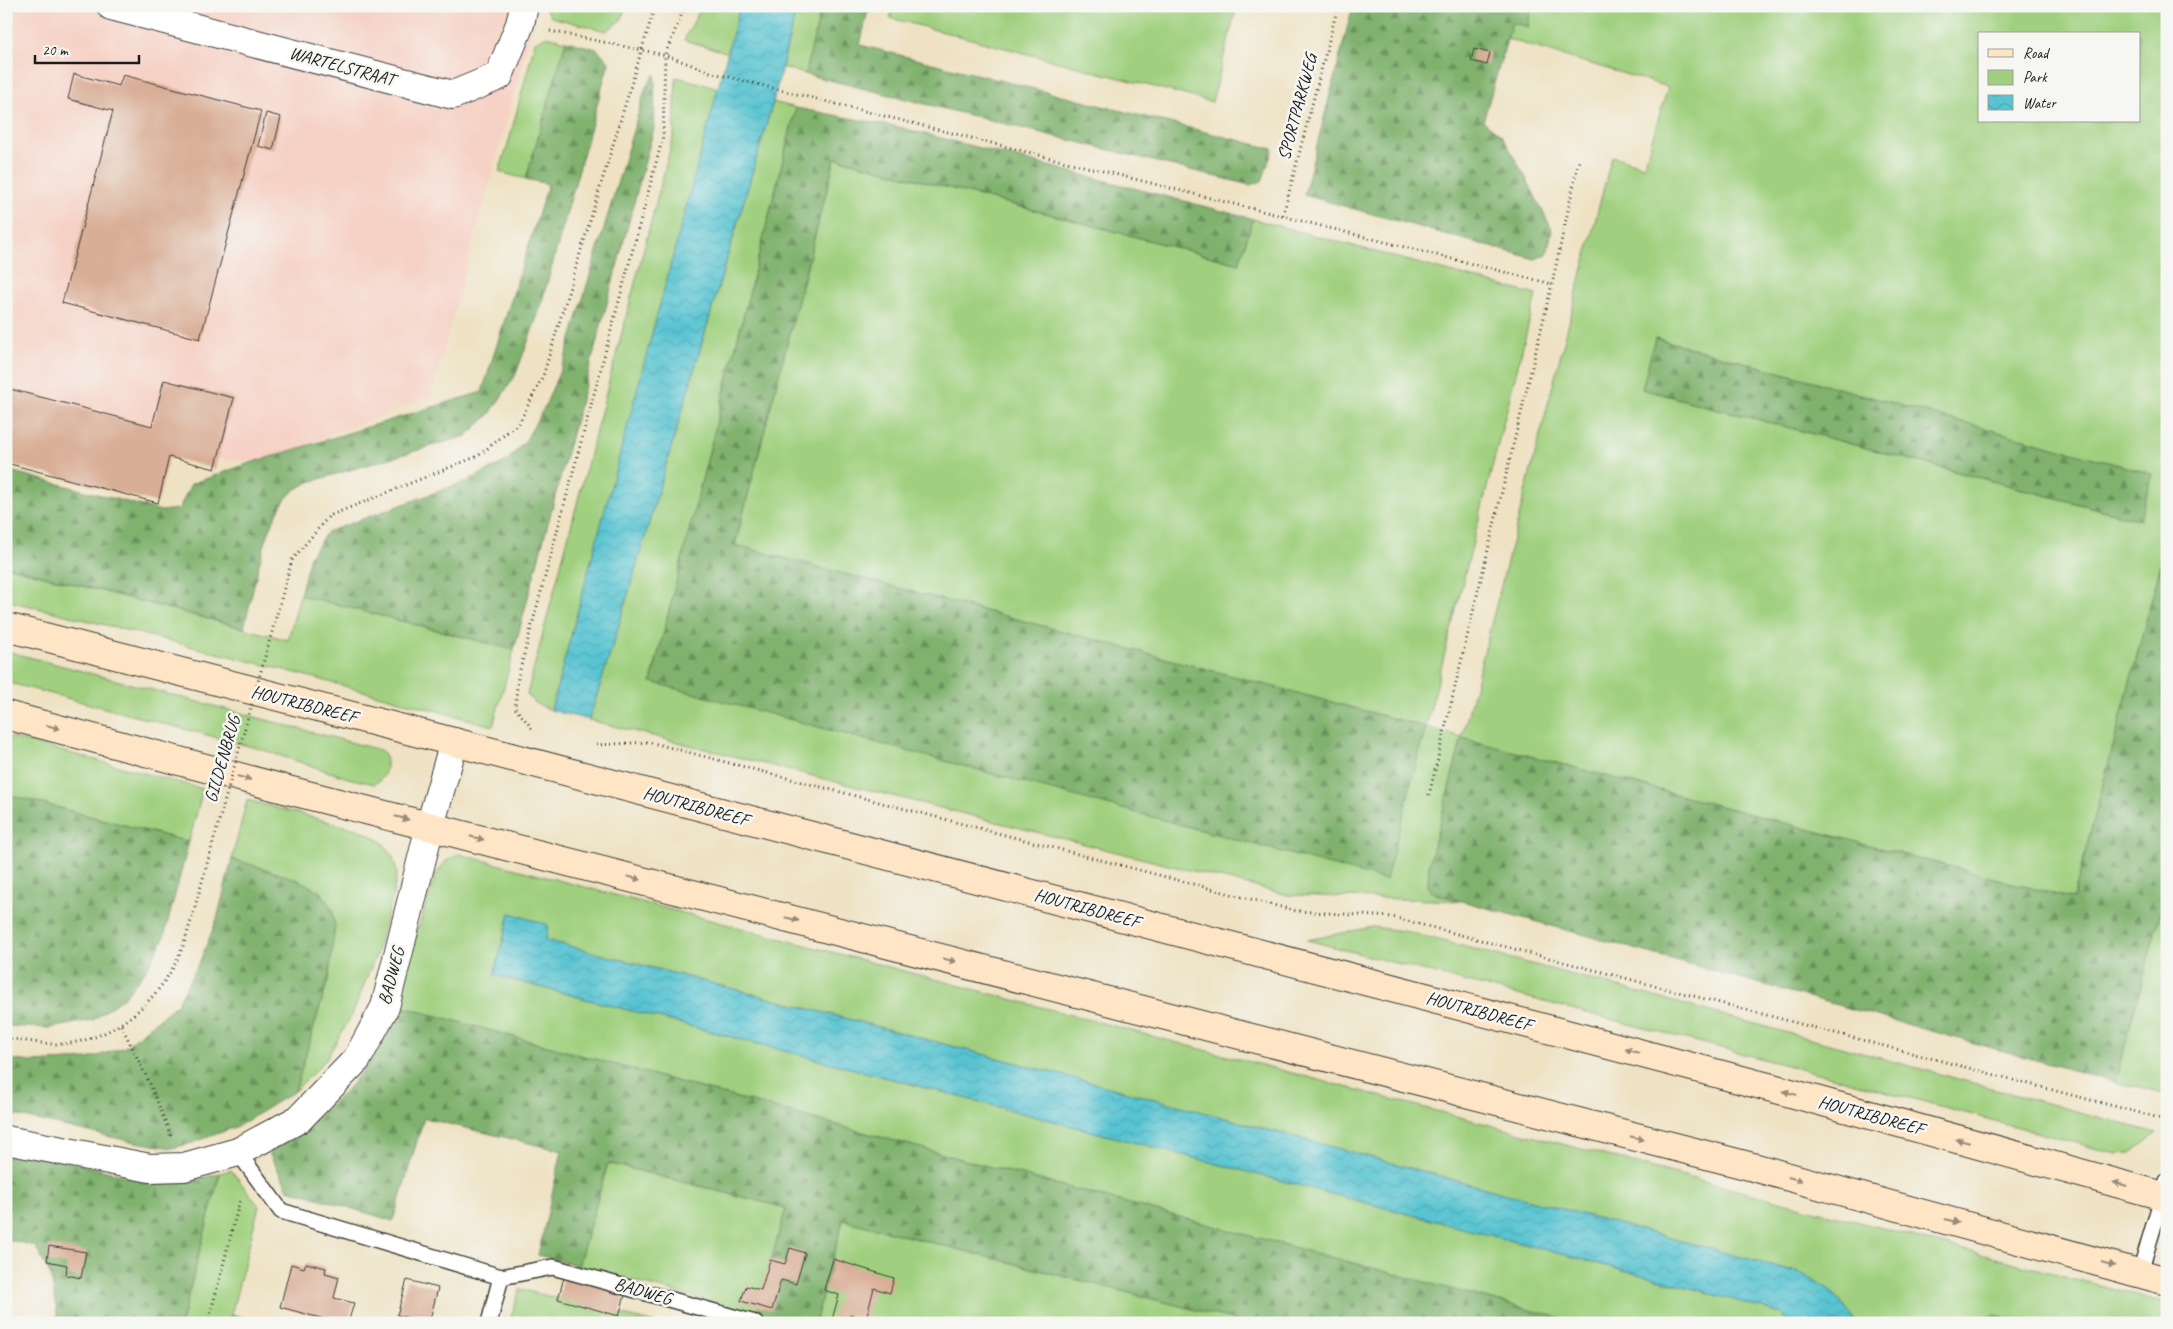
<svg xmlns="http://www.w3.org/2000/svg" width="2173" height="1329" font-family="Caveat,sans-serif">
<defs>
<pattern id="forest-firs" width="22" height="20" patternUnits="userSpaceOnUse" patternTransform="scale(1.25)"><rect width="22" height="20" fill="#80b26e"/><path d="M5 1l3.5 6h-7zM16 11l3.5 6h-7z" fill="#68905a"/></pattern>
<pattern id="water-waves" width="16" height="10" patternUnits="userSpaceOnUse" patternTransform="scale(1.25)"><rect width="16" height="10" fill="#58c4d2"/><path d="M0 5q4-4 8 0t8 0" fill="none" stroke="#4ca8b4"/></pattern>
</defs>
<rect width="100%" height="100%" fill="#f6f6f2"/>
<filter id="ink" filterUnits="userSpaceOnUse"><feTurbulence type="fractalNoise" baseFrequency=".02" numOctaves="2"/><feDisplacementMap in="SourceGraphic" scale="10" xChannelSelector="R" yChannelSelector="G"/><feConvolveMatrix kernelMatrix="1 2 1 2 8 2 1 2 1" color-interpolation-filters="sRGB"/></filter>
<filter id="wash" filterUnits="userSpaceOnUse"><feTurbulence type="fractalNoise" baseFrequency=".0096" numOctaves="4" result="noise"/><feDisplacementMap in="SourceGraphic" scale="20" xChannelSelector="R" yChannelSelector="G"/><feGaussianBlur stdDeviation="1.12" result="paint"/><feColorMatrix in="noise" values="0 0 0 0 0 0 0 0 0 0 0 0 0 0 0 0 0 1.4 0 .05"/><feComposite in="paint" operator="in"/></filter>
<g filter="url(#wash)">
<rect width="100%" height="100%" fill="#eee2c3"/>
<path fill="#f6d1c5" d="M6 6H538L431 396 261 462 6 444Z"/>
<path fill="#a0d07f" stroke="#5e764e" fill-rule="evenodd" d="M544 6H625L622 19 606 31 551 17Z
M702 6H740L729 53 684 40Z
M797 6H822L805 74 782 67Z
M893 6H1237L1212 102 890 18Z
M1531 6H2167V541L2073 899 1462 738 1429 865 1428 886 1433 893 1460 901 1288 895 589 720 615 638 773 102 796 108 651 682 1426 727 735 545 835 158 1239 264 1253 219 1536 295 1426 727 1462 737 1612 156 1644 166 1668 87 1507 39 1512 22 1528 27ZM1979 34H2139V121H1979ZM1656 338 2151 474 2140 520 1642 389Z
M547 36 566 41 526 179 499 172 509 141 535 42Z
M676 77 720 88 551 710 535 703 527 694 674 134Z
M6 566 288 640 300 595 514 650 493 726 281 669 6 600Z
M6 651 380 750 385 754C387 768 387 777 374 784L348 778 260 749 6 682Z
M6 736 203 789 189 842 6 794Z
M247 800 360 830 381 841 392 854 397 873 393 895 376 955 352 1015 325 1061 295 1091 329 976 321 892 296 879 232 859Z
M459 854 2167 1303V1323H2023L1995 1315 1975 1323H1856C1839 1295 1828 1287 1800 1273L1154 1099 546 940 547 925 510 913 494 975 1688 1287 1780 1313 1789 1323H1559L1560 1318 972 1162 393 1004 436 874 446 861Z
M2167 888V1095L2115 1082Z
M1372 927 1404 931 1593 980 2157 1133 2131 1153 2117 1154 1851 1082 1307 940Z
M608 1163 786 1208 756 1314 578 1266Z
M231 1170 259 1206 229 1323H181L220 1173Z
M843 1220 1236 1320 1235 1323H815Z
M520 1289 656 1323H509Z"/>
<path fill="url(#forest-firs)" stroke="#4e6745" d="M822 6H869L860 45 1273 149 1262 181 1250 185 805 74Z
M1353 6H1531L1528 27 1512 23 1483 121 1502 136 1525 176 1552 230 1547 254 1535 259 1304 195Z
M566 41 597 49 609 62 539 312 515 376 489 415 466 436 309 482C303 485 295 489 290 494 265 519 253 593 244 628L6 566V470L161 511 179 509 191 484 247 464 482 392 548 184 526 179Z
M655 74 654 128 514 650 300 595 310 556 327 532 467 481 507 461 526 440 545 406 565 359 646 87Z
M796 108 898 127 1253 219 1239 264 835 158 735 545 1426 727 1386 880 651 682Z
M1655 338 2152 474 2140 520 1642 389Z
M2167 541V888L2115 1082 1433 893 1428 886 1429 865 1462 738 2073 899Z
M6 794 189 842 163 940 146 970 124 997 93 1020 50 1028 6 1026Z
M232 859 296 879 321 892 332 909 335 926 329 976 295 1091 238 1126 192 1143 172 1148 129 1141 6 1113V1059L32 1062 88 1059 125 1047 177 1004 200 961 217 919Z
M393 1004 972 1162 1560 1318 1559 1323H1235V1320L843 1220 815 1323H788L756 1314 786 1208 608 1163 578 1266 538 1255 562 1151 424 1118 393 1221 288 1189 269 1153 273 1143C324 1116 356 1090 382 1037 387 1027 389 1015 393 1004Z
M6 1145 129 1177 162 1184 195 1180 220 1173 181 1323H57L58 1318 51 1276 35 1246 6 1239Z
M231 1314 263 1323H229Z
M1995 1315 2023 1323H1975Z"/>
<path fill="url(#water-waves)" stroke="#3a7077" d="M740 6H797L773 102 615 638 589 720 551 710Z
M510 913 548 925 546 940 1154 1099 1800 1273C1828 1287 1839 1295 1856 1323H1789L1780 1313 1688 1287 494 975Z"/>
<g id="blocks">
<path fill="#d9ae96" d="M1474 49 1490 53 1487 65 1471 61Z
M74 74 119 86 123 75 261 111 200 339 62 303 113 111 68 99Z
M266 113 281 117 273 150 258 146Z
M164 380 234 398 215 469 169 457 158 503 6 463V388L152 426Z
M49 1246 86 1252 81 1278 66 1275 67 1265 47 1261Z
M790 1248 805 1253 796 1284 781 1280 772 1310 741 1301 746 1286 761 1290 770 1260 785 1264Z
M833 1259 894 1278 890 1293 874 1288 866 1319 850 1314 848 1323H831L839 1295 824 1290Z
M306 1263 326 1268 325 1273 339 1277 334 1298 354 1303 348 1323H339L280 1307 291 1264 304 1268Z
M565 1274 626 1291 619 1316 558 1299Z
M407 1280 438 1288 429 1323 397 1315Z"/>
</g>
</g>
<g filter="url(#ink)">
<use href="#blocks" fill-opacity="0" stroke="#3c3a35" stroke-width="1"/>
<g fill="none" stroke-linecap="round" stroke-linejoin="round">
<g stroke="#3c3a35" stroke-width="18">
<path id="lane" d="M238 1152 281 1211 501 1277 553 1267 755 1323
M2140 1272 2167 1181
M489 1323 501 1277"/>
</g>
<g stroke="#3c3a35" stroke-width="30">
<path id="street" d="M111 6 453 95 499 76 520 24 524 6
M6 1140 150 1168 184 1167 238 1152 299 1119 357 1059 385 1007 430 826 454 742"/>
</g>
<g stroke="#3c3a35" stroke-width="30">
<path id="secondary" d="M6 627 454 742 1776 1089 2167 1197
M6 715 288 790 1753 1167 2167 1281"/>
</g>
<path stroke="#3c3a35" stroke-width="3" stroke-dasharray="1 4" stroke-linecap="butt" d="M550 31 665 55 713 73 1552 284
M1283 215 1338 6
M292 560 329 516 478 456 519 423 543 376 655 6
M532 728 515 708 518 677 663 137 665 55 685 6
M596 745 649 742 1296 911 1392 917 2167 1120
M1429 795 1552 284 1579 160
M121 1025 150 1084 171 1136
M6 1038C21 1040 37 1043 52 1044 109 1046 160 1002 181 951 187 937 190 922 195 907
M208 1323 240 1200"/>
<use href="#lane" stroke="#fff" stroke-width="15"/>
<use href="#street" stroke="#fff" stroke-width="28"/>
<use href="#secondary" stroke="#fee5c5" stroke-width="28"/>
<path stroke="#3c3a35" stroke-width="3" stroke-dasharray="1 4" stroke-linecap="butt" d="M195 907 292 560"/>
</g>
<defs><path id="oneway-solid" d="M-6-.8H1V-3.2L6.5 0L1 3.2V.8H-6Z" transform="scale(1.25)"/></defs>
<g fill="#988b79">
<use href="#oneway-solid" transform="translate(53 727) rotate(15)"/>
<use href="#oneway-solid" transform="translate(244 778) rotate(15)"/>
<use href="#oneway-solid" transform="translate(402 818) rotate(14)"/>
<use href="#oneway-solid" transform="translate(477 838) rotate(14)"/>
<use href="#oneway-solid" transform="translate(634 878) rotate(14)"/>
<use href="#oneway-solid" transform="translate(792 919) rotate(14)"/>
<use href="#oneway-solid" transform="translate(949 960) rotate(14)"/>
<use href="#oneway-solid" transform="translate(1632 1051) rotate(-165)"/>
<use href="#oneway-solid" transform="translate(1790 1093) rotate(-165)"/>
<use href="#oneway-solid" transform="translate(1637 1138) rotate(14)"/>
<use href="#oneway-solid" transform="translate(1963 1141) rotate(-165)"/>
<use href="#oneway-solid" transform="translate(1795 1179) rotate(15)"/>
<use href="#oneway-solid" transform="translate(2120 1184) rotate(-165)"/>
<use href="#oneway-solid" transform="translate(1952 1221) rotate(15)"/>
<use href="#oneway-solid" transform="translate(2108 1264) rotate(15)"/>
</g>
</g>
<g text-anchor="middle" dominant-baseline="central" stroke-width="5" stroke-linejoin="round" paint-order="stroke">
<g font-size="18" fill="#1c1c1c" stroke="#f6f6f2">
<text transform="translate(342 66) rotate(15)">WARTELSTRAAT</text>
<text transform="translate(1297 107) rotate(-75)">SPORTPARKWEG</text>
<text transform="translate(304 704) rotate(14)">HOUTRIBDREEF</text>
<text transform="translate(222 759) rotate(-74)">GILDENBRUG</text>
<text transform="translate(696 806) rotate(15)">HOUTRIBDREEF</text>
<text transform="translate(1087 908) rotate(15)">HOUTRIBDREEF</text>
<text transform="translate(391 976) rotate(-75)">BADWEG</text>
<text transform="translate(1479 1011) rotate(15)">HOUTRIBDREEF</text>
<text transform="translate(1871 1115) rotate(15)">HOUTRIBDREEF</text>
<text transform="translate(643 1291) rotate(16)">BADWEG</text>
</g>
</g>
<rect width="2173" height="1329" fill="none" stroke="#f6f6f2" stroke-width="25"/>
<rect x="1978" y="32" width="162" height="90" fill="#f6f6f2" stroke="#9f9f9c"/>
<rect x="1988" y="49" width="25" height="8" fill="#fee5c5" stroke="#9f9f9c"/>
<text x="2023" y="58" font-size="15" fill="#1c1c1c">Road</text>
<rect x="1988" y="70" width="25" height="15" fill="#a0d07f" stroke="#9f9f9c"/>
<text x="2023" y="82" font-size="15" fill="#1c1c1c">Park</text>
<rect x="1988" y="95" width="25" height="15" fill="url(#water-waves)" stroke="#9f9f9c"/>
<text x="2023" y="108" font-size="15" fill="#1c1c1c">Water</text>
<path d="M35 55v8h104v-8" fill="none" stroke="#1c1c1c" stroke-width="2.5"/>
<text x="42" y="55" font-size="15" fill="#1c1c1c" stroke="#f6f6f2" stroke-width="4" paint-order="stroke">20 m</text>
</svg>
